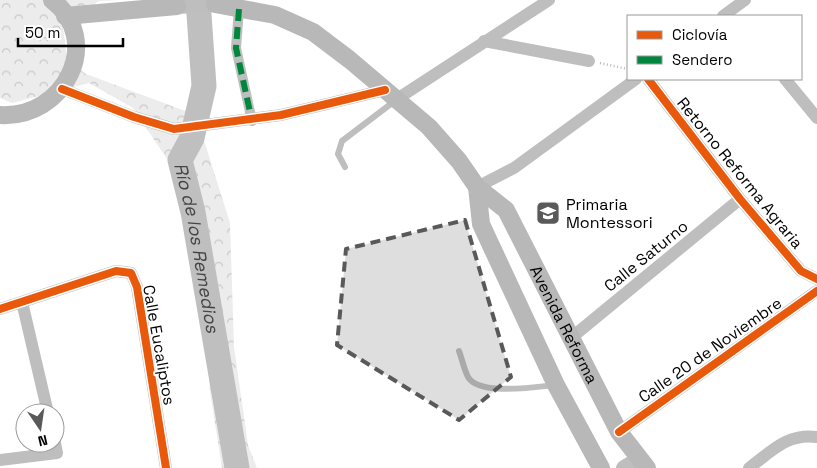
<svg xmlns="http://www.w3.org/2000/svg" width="817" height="468" font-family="'Space Grotesk',sans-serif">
<defs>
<pattern id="forest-crowns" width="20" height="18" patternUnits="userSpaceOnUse" patternTransform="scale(1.25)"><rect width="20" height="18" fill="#ececec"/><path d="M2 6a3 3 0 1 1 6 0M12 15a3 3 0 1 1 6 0" fill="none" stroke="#c9c9c9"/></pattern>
</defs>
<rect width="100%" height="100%" fill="#fff"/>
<path fill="url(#forest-crowns)" d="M0 0H121L99 1 63 27 67 60 86 74 196 115 230 223 234 347 248 445 257 468H222L210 392 207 349 186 219 169 162 133 108 89 83 12 103 0 98Z"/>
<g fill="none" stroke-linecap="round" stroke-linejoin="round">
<path stroke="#bfbfbf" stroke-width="25" id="s1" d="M198 0 204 86 192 138 180 160 193 212 237 468"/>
<path stroke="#b9b9b9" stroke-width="2.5" stroke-dasharray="1 2.5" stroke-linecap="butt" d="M600 63 627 69"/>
<path stroke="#bebebe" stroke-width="6" d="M345 167 338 154 342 141 396 100
M459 351C462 359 464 369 468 377 479 396 535 387 555 385"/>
<path stroke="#bebebe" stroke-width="10" d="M239 9 236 48 252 121"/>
<path stroke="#bebebe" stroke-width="12" d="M723 16 745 0
M484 41 589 61
M648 79 740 199 801 271 817 279
M785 79 817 118
M62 89 134 117 174 129 281 115 385 90
M397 99 549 0
M477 187 514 168 636 79
M22 302 48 413
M0 309 116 271 131 273 137 287 166 468
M571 338 740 199
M619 432 817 291
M0 460 57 453 55 443
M749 468C772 451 787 433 817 437"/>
<path stroke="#bebebe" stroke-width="16" d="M177 6 215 4
M624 468 639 459"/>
<g stroke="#b8b8b8" stroke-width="18">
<path id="s2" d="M215 4 275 15 313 32 350 60 429 127 459 161 477 187 506 210 619 432 647 468"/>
<path d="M65 16 177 6"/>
<path d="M0 115C65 119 104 40 52 0"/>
<path d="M477 187 481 224 556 385 601 468"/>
</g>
<path stroke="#00873e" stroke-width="6" stroke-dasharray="12 6" stroke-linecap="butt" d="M239 9 236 48 252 121"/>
<g stroke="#fff" stroke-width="11">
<path id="cycleway" d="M648 79 740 199 801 271 817 279
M62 89 134 117 174 129 281 115 385 90
M0 309 116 271 131 273 137 287 166 468
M619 432 817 291"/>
</g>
<use href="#cycleway" stroke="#e8590c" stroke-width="8"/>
</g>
<path fill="#595959" fill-opacity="0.2" stroke="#595959" stroke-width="4" stroke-dasharray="10 6" stroke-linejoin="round" d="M465 220 511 377 459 420 337 345 346 249Z"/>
<defs>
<g id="school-square" transform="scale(1.25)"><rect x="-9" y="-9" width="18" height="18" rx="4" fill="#595959" stroke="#fff"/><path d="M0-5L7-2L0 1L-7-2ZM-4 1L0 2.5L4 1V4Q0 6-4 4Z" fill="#fff"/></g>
</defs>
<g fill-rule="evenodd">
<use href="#school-square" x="548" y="213"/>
</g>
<g text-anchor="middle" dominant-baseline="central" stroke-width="4" stroke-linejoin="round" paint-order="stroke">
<g font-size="16" fill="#000" stroke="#fff">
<text transform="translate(740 173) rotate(51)">Retorno Reforma Agraria</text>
<text transform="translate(646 256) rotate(-39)">Calle Saturno</text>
<text stroke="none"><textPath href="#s2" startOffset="495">Avenida Reforma</textPath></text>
<text transform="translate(159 345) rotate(80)">Calle Eucaliptos</text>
<text transform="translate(710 350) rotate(-35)">Calle 20 de Noviembre</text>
</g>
<g font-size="16" fill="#000" stroke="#fff" text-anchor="start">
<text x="566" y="204">Primaria<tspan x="566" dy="18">Montessori</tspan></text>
</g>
<g font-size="18" font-style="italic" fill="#444" stroke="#fff">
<text stroke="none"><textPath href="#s1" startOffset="254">Río de los Remedios</textPath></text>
</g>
</g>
<rect x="627" y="15" width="175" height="65" fill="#ffffff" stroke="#999999"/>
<rect x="637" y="31" width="25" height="8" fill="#e8590c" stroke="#999999"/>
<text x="672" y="40" font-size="15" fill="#000000">Ciclovía</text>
<rect x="637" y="56" width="25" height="8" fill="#00873e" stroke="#999999"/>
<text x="672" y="65" font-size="15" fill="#000000">Sendero</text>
<g transform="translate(40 428) rotate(167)"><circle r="24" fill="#ffffff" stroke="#999999"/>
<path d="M0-4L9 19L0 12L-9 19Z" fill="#595959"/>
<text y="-8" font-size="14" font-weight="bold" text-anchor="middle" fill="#000000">N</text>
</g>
<path d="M18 38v8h105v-8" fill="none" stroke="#000000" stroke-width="2.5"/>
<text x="25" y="38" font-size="15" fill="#000000" stroke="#ffffff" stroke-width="4" paint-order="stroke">50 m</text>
</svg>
